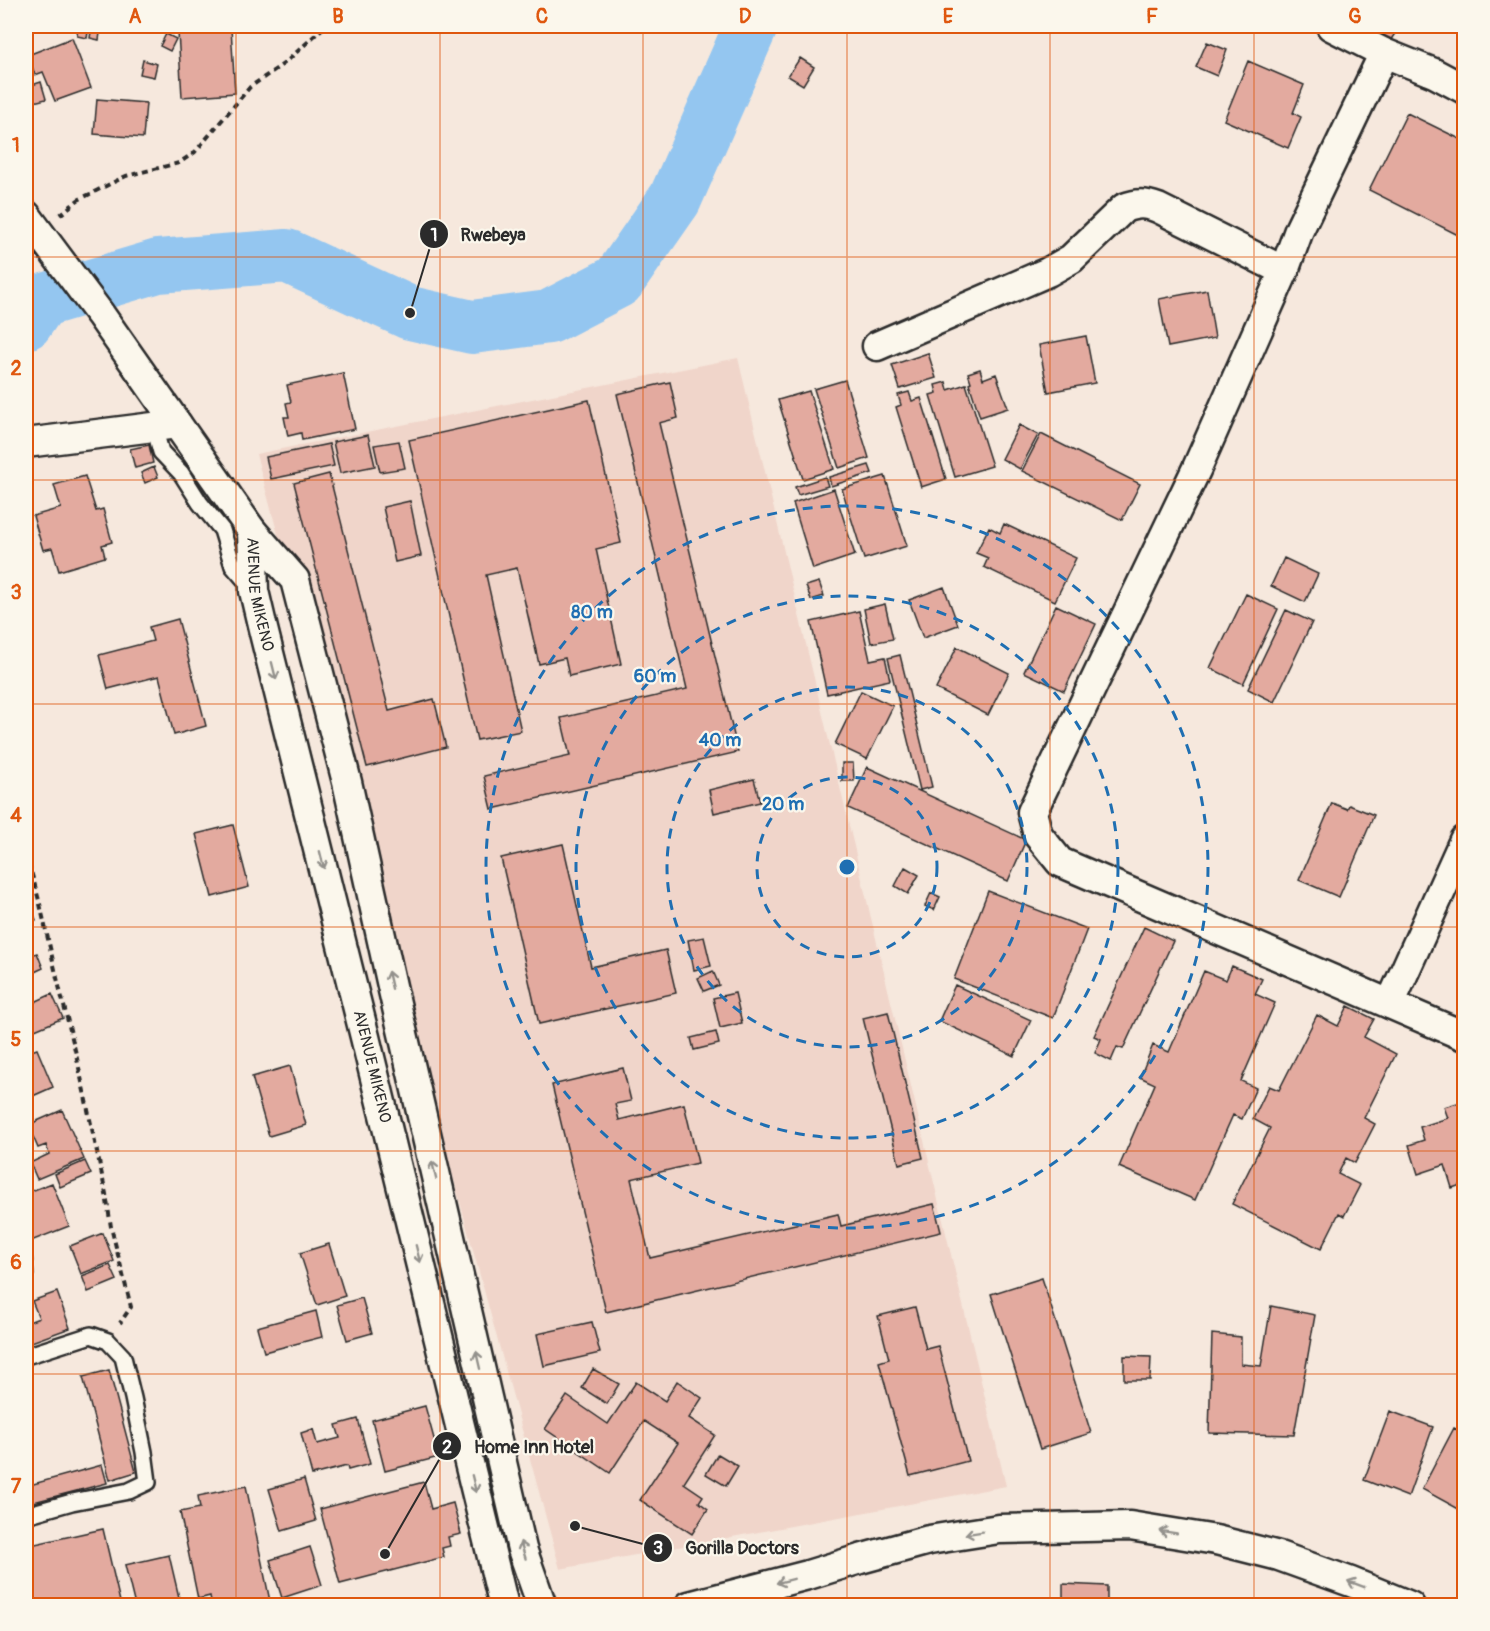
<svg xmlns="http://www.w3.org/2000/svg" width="1490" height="1631" font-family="Pangolin,sans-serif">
<rect width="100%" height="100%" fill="#f6e8dd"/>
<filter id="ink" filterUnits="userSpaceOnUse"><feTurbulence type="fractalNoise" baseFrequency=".0167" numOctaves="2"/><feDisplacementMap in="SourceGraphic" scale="12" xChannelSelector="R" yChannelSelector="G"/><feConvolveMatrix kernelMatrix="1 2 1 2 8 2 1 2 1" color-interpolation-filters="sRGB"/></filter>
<g filter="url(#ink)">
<path fill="#f0d5ca" d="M738 358 1006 1486 560 1569 256 454Z"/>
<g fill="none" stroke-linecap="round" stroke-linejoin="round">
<path stroke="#94c6f0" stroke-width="54" d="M26 323 41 301 158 266 287 256 410 313 472 327 549 317 618 281 675 199 751 26"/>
</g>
<path fill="#e3aa9f" stroke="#2b2b2b" stroke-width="1.5" d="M78 26H89L87 38 77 36Z
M92 26H101L99 40 90 38Z
M1379 26H1385L1396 32 1390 41 1375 32Z
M231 28 235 93 182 97 178 32Z
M166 34 176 39 170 51 160 46Z
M72 38 91 88 55 101 43 72 35 75 28 55Z
M1207 42 1227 50 1217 76 1196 67Z
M800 58 814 67 803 85 788 76Z
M143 60 157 64 154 77 140 74Z
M1248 61 1304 85 1293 113 1301 117 1288 148 1224 120Z
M41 82 46 99 26 104V87Z
M97 99 146 103 143 138 94 134Z
M1407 113 1464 141V238L1369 190Z
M1207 290 1215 338 1168 347 1159 299Z
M1086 336 1095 383 1048 392 1039 345Z
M928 353 936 378 900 389 892 365Z
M980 369 983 379 996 374 1008 408 980 417 969 383 971 382 968 373Z
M343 373 355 429 302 440 301 433 288 436 284 417H289L286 403 291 402 287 385Z
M845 380 869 458 839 468 814 389Z
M670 382 678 418 659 423 738 752 492 809 484 776 570 756 561 718 687 689 617 394Z
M946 382 948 390 966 384 992 466 955 477 930 395 937 393 935 385Z
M809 391 834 469 803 479 778 400Z
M909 392 912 401 921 398 946 479 921 487 896 407 901 405 898 395Z
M589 400 621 543 596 549 621 664 569 676 565 658 539 664 517 568 486 575 521 731 477 740 409 440Z
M1019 425 1038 435 1020 469 1002 459Z
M1041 434 1140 484 1122 520 1022 471Z
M368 435 375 466 340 473 333 442Z
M399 441 405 468 380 472 374 445Z
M329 444 334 466 271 479 266 457Z
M149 445 153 463 135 468 130 449Z
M869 465 872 473 831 486 829 477Z
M154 467 158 477 145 483 141 473Z
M329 474 389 711 434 699 446 747 367 767 294 483Z
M85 476 96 511 103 509 112 542 102 545 105 557 59 571 52 548 43 550 33 516 61 508 54 485Z
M885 476 907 546 864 559 842 489Z
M825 477 828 486 798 495 795 487Z
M834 489 855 555 813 569 793 503Z
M410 501 421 556 395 562 383 507Z
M1004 524 1076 558 1055 601 984 567 988 558 976 553 989 527 1000 533Z
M1284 558 1318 574 1305 602 1271 586Z
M819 582 824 596 811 600 806 586Z
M944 587 958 625 923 638 909 600Z
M1246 594 1278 609 1243 684 1210 668Z
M885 604 893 639 871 643 864 609Z
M1056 605 1096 624 1064 691 1024 672Z
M1286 610 1312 622 1274 702 1248 689Z
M859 611 870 660 885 657 890 680 827 694 811 622Z
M178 619 206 726 174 735 159 676 108 689 99 655 153 641 149 627Z
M957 647 1009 673 988 715 936 689Z
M900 655 932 787 920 790 888 658Z
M861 691 893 706 867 759 835 744Z
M842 763H853L854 781H842Z
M867 767 1026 840 1008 881 848 808Z
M754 779 760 802 714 813 709 790Z
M1332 803 1347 809 1349 805 1374 815 1339 897 1299 880Z
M233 825 249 887 212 897 196 834Z
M563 844 591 967 666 950 676 993 539 1024 501 858Z
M905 867 919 875 908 894 895 886Z
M988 891 1087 929 1053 1018 954 979Z
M931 893 940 897 934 910 925 906Z
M32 910 36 920 26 925V913Z
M1144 927 1173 941 1123 1049 1117 1047 1111 1061 1095 1053 1101 1039 1094 1036Z
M704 937 711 966 694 970 688 940Z
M37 953 43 968 26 976V957Z
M1232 966 1262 979 1255 994 1275 1003 1241 1081 1256 1088 1242 1119 1233 1115 1195 1200 1119 1167 1155 1084 1140 1077 1153 1045 1169 1052 1204 971 1226 980Z
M713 971 719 985 704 991 698 978Z
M955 985 1031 1020 1014 1056 939 1021Z
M735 993 742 1023 720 1028 713 998Z
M52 994 63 1018 35 1030 26 1006Z
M1348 1006 1374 1019 1364 1037 1396 1054 1364 1118 1375 1124 1355 1163 1346 1158 1338 1174 1360 1185 1344 1216 1339 1213 1321 1249 1232 1204 1270 1128 1253 1119 1269 1086 1279 1090 1317 1015 1338 1026Z
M888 1012 923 1158 899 1164 863 1018Z
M716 1032 719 1044 694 1050 691 1038Z
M37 1049 53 1087 26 1099V1053Z
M290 1066 306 1125 269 1136 252 1077Z
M623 1068 631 1101 615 1104 619 1120 684 1104 698 1163 631 1179 650 1258 838 1214 841 1226 934 1204 941 1232 606 1312 552 1085Z
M1464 1101V1184L1452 1188 1445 1165 1418 1174 1409 1145 1424 1140 1420 1127 1448 1118 1444 1107Z
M62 1110 84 1159 37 1179 30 1163 49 1154 46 1145 38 1148 28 1125Z
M85 1161 91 1174 60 1187 55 1174Z
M52 1183 69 1226 26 1243V1193Z
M103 1233 114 1261 81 1274 70 1246Z
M329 1244 345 1296 317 1305 300 1253Z
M32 1254 34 1275 26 1276V1255Z
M110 1265 117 1280 88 1292 82 1276Z
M1042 1278 1091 1433 1040 1449 991 1294Z
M57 1292 70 1328 26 1344V1323L39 1318 32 1301Z
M362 1298 372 1333 347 1340 337 1305Z
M1271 1306 1315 1315 1294 1435 1209 1433 1212 1334 1241 1337V1364L1261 1366Z
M915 1307 926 1349 938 1346 968 1461 910 1476 879 1362 889 1359 878 1316Z
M316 1311 322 1337 264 1352 257 1327Z
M592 1322 600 1353 544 1366 537 1334Z
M1124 1356 1151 1357 1150 1380H1124Z
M593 1369 619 1384 607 1404 582 1388Z
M109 1370 136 1472 110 1480 83 1377Z
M677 1381 702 1398 689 1418 715 1435 684 1483 703 1496 699 1502 708 1509 692 1534 640 1500 678 1443 644 1421 610 1473 545 1429 567 1396 608 1424 636 1382 665 1401Z
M425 1406 439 1457 385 1471 372 1420Z
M1390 1411 1433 1427 1408 1497 1364 1480Z
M358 1419 370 1464 348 1470 347 1466 312 1475 301 1433 313 1429 317 1444 340 1438 336 1425Z
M1454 1428 1464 1433V1512L1422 1489Z
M718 1454 738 1466 726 1486 706 1474Z
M102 1465 107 1483 26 1504V1486Z
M304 1479 316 1521 282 1531 269 1489Z
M424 1482 431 1509 453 1503 461 1534 448 1537 450 1546 442 1548 444 1557 340 1584 320 1509Z
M246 1486 271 1606H212L210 1596 198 1599 180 1512 200 1508 198 1496Z
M103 1529 121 1606H26V1546Z
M310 1547 322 1585 282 1598 270 1560Z
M169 1555 181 1606H135L125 1565Z
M1063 1584 1107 1586V1606H1063Z"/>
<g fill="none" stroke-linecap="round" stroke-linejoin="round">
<g stroke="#2b2b2b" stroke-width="20">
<path id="lane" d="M154 427 161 452 181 473 200 503 222 530 233 566 252 588
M26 1356 91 1335 108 1341 123 1357 133 1398 144 1452 148 1482 129 1491 72 1502 26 1515"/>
</g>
<g stroke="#2b2b2b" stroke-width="33">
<g id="street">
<path d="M1331 26 1384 53 1434 73 1464 89"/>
<path d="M1384 53 1299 230 1284 271 1196 470 1032 812 1038 835 1060 862 1464 1036"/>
<path d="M26 215 100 314 252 531 295 580 347 782 392 986 522 1549 542 1606"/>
<path d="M877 346 1048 272 1071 259 1124 208C1137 203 1145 203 1158 208L1284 271"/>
<path d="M26 443 177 424"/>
<path id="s1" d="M252 531 254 591 263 629 365 1037 504 1606"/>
<path d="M1390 1004 1464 840"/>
<path d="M689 1606 808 1575 860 1559 929 1540 999 1529 1130 1526 1216 1540 1279 1556 1351 1582 1410 1606"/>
</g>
</g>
<path stroke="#2b2b2b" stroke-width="4" stroke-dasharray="6 4.5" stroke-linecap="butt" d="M60 215 78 200 126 176 179 163 195 152 250 87 286 62 325 26
M26 853 40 904 56 974 76 1054 106 1194 111 1227 131 1307 120 1323"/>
<use href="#lane" stroke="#fbf7ec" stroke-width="15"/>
<use href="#street" stroke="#fbf7ec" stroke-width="28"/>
</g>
<defs><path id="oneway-shaft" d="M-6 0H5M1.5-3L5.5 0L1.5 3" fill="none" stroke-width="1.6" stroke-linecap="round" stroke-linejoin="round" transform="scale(1.5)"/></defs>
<g stroke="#93918c">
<use href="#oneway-shaft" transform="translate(274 671) rotate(76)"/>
<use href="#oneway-shaft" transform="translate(322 860) rotate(76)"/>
<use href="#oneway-shaft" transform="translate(390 980) rotate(-103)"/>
<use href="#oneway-shaft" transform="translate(434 1170) rotate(-103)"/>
<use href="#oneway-shaft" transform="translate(418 1254) rotate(76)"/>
<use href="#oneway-shaft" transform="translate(478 1360) rotate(-103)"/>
<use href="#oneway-shaft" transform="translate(474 1484) rotate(76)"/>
<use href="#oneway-shaft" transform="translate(1168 1532) rotate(-171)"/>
<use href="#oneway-shaft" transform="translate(974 1533) rotate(171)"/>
<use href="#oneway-shaft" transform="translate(523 1550) rotate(-107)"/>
<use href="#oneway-shaft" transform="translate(785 1581) rotate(166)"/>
<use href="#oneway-shaft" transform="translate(1356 1584) rotate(-159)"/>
</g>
</g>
<path fill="none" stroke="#df570e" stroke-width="1.5" stroke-opacity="0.55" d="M236 26V1606M440 26V1606M643 26V1606M847 26V1606M1050 26V1606M1254 26V1606M26 257H1464M26 480H1464M26 704H1464M26 927H1464M26 1151H1464M26 1374H1464"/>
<g fill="none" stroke="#1f6fb2" stroke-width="3" stroke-dasharray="10 8">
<circle cx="847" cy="867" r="90"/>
<circle cx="847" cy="867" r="180"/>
<circle cx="847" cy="867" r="271"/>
<circle cx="847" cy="867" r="361"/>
</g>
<g text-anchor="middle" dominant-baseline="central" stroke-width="4.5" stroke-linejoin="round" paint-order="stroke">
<g font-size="16" fill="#2b2b2b" stroke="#fbf7ec">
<text stroke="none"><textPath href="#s1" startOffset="64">AVENUE MIKENO</textPath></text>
<text stroke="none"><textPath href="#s1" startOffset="550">AVENUE MIKENO</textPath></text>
</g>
</g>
<circle cx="847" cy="867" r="9" fill="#1f6fb2" stroke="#fbf7ec" stroke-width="3"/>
<g font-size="18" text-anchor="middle" font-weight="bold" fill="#1f6fb2" stroke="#fbf7ec" stroke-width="4.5" stroke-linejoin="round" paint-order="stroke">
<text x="592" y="618">80 m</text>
<text x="655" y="682">60 m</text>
<text x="720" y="746">40 m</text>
<text x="783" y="810">20 m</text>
</g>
<path fill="none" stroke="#2b2b2b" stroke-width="2" d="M410 313L434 234M385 1554L447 1446M575 1526L658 1548"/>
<g fill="#2b2b2b" stroke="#fbf7ec" stroke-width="2">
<circle cx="410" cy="313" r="6"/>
<circle cx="385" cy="1554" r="6"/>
<circle cx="575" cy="1526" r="6"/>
<circle cx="434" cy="234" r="15"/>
<circle cx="447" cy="1446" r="15"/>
<circle cx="658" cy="1548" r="15"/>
</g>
<g font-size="18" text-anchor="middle" font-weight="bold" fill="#fff">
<text x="434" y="241">1</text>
<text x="447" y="1453">2</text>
<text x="658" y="1554">3</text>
</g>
<g font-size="18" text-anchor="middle" font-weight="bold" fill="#2b2b2b" stroke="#fbf7ec" stroke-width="4.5" stroke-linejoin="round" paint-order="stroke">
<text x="493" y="241">Rwebeya</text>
<text x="534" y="1453">Home Inn Hotel</text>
<text x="742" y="1554">Gorilla Doctors</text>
</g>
<rect width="1490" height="1631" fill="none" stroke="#fbf7ec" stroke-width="66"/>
<rect x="33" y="33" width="1424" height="1565" fill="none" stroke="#df570e" stroke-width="2"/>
<g font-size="20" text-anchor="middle" font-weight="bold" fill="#df570e">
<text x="135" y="23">A</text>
<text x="338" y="23">B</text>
<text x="542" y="23">C</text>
<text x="745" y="23">D</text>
<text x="948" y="23">E</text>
<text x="1152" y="23">F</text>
<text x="1355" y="23">G</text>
<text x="16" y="152">1</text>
<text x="16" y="375">2</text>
<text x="16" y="599">3</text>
<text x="16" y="822">4</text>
<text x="16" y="1046">5</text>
<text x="16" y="1269">6</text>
<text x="16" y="1493">7</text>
</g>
</svg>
